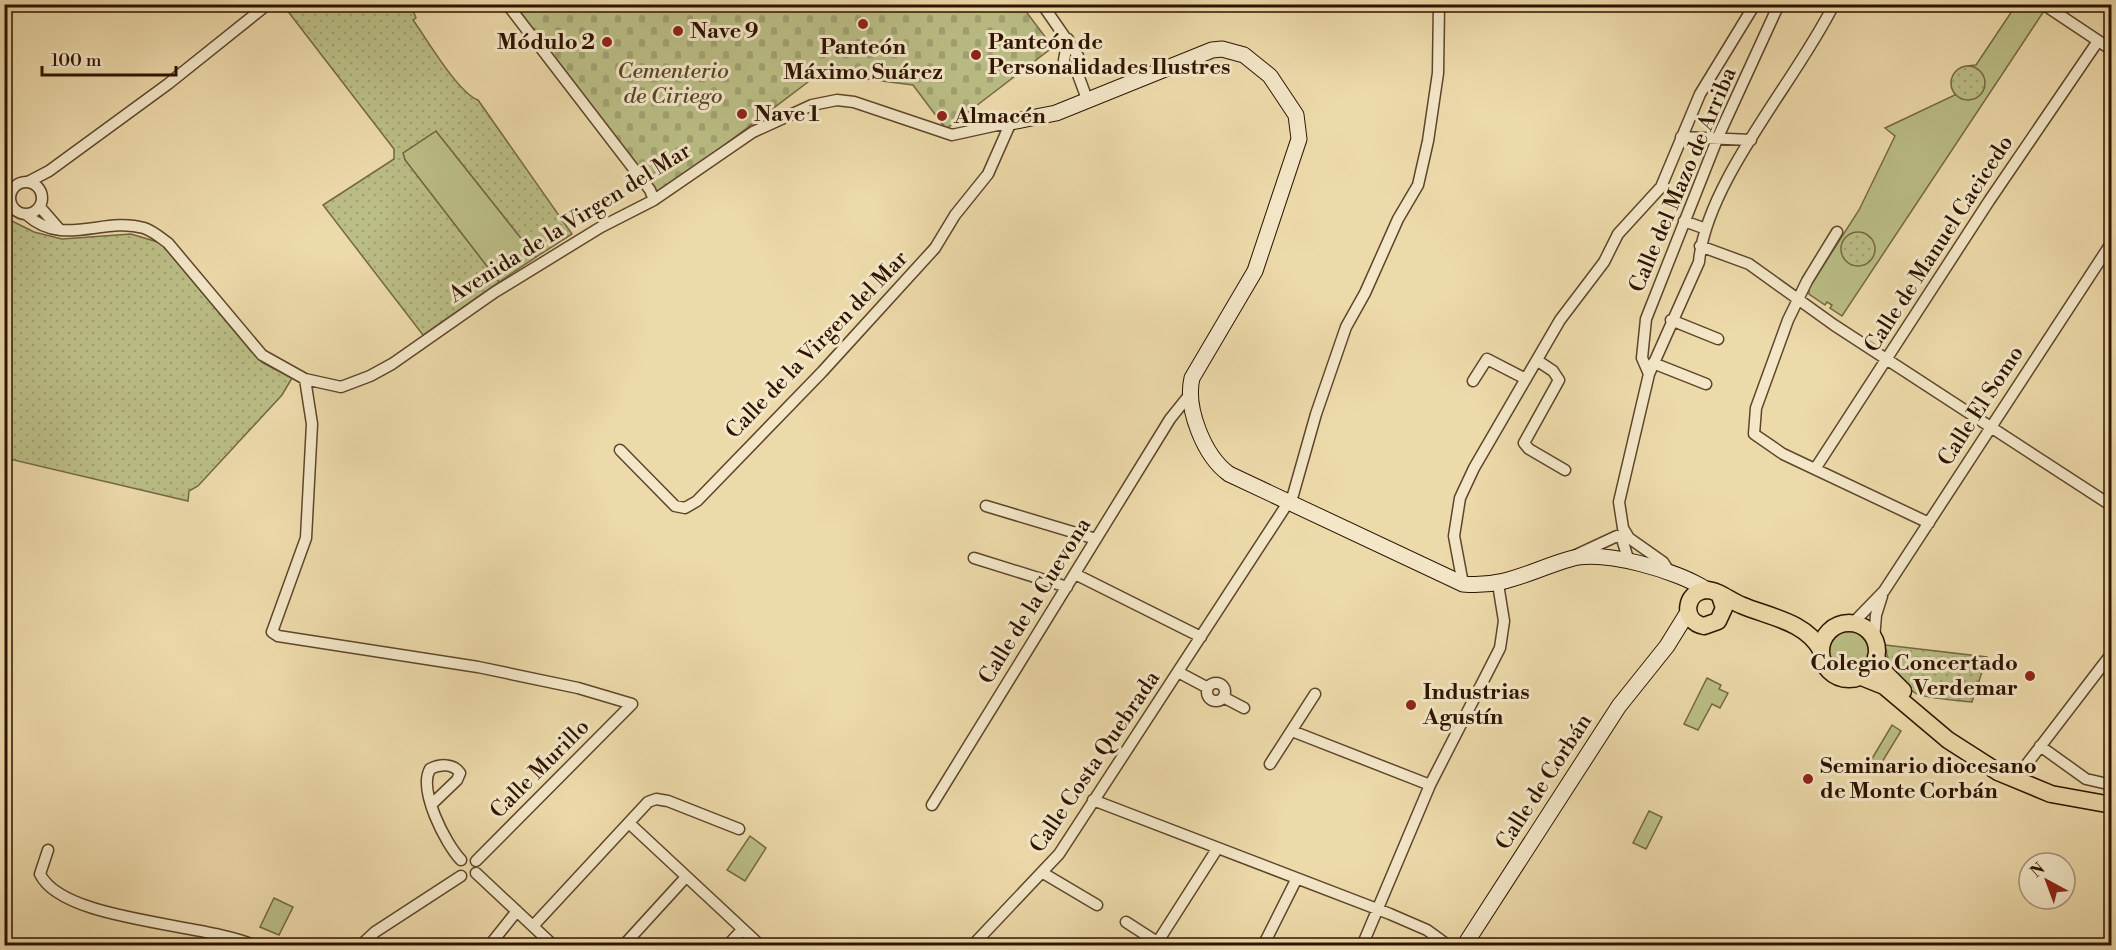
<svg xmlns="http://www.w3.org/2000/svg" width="2116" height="950" font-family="'Libre Bodoni',serif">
<defs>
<pattern id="cemetery-stones" width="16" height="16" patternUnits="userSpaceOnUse" patternTransform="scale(1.5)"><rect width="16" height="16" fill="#bbbe86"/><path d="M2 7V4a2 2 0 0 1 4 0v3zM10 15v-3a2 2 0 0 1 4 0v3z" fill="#a1a272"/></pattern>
<pattern id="park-dots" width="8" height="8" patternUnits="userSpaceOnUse" patternTransform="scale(1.5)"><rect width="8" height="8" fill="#bbbe86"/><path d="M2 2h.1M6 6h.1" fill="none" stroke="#a1a272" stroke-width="1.8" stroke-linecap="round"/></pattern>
</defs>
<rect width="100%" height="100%" fill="#eddaaa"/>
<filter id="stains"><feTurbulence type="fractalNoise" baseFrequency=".00333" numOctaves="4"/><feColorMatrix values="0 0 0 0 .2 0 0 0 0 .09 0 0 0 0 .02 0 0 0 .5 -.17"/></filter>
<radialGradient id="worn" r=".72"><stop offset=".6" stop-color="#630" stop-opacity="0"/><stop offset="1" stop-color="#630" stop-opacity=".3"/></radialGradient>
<path fill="#bbbe86" stroke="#746843" stroke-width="1.5" d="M2016 5H2035L2044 11 1842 316 1830 308 1832 305 1827 302 1825 305 1809 294V288L1859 210 1895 136 1885 128 1955 95C1947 76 1956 66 1976 65Z
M436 131 536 257 499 282 405 160 403 153Z
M1828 650a21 21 0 1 1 42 0a21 21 0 1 1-42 0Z
M1707 678 1721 685 1719 689 1728 693 1720 708 1712 704 1698 730 1684 724Z
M1892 725 1901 731 1879 767 1870 762Z
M1649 811 1662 817 1646 849 1633 843Z
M750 836 766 848 745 881 727 870Z
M274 898 293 907 279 935 260 927Z"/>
<path fill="url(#cemetery-stones)" stroke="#746843" stroke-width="1.5" d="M512 5H1021L1053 47 946 129 913 85 820 73 666 189 656 193Z"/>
<path fill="url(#park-dots)" stroke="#746843" stroke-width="1.5" d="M283 5H411L416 18 413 20C427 39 458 93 478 100L572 234 536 257 436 131 403 153 405 160 499 282 423 335 323 205 394 159V149Z
M1951 83a17 17 0 1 1 34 0a17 17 0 1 1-34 0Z
M4 217 34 232 62 239 131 234 161 243 250 350 263 363 292 378 282 395 198 486 189 491 188 501 5 458Z
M1841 249a17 17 0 1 1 34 0a17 17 0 1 1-34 0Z
M1885 645 1987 657 1972 702C1959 700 1924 699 1915 693 1900 683 1887 664 1885 645Z"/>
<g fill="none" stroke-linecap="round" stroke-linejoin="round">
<g stroke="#5e452a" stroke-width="13">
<path id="minor" d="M507 4 650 190 654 200
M1042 4 1078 56 1077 72 1087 99
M2046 6 2112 50
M1064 60 1068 39
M1681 137 1751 140
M10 198a16 16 0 1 1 32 0a16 16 0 1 1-32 0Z
M28 182 49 171 168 84 268 4
M40 207 60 230
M27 215C64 248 103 216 144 228 153 231 161 238 168 243L262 355 305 379 341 387 370 376 392 364 495 292 601 227 654 200 753 132 812 105 837 100 854 102 952 135 1011 122
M1684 221 1706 229
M1837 232 1807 281 1788 320 1756 408 1754 434 1783 454 1929 523
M1700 246 1749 264 1834 325 2112 506
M1671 320 1718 339
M1538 361 1553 371 1559 380 1524 443 1529 449 1565 470
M1653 363 1706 384
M1649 374 1642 358 1646 319 1718 137 1779 4
M305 379 312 424 306 538 272 632 278 636 478 667 578 688 632 704 476 861
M1473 381 1487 359 1526 379
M620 450 675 506 685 508 697 501 822 372 935 248 955 215 988 174 1011 122
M1815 469 1989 201 2098 41
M986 506 1096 539
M1617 536 1622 539 1629 562
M1574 556 1617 536
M974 558 1067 587
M1670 573 1663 562 1629 538 1623 528 1619 502 1649 374 1699 262C1706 181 1797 80 1834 4
M1075 574 1201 637
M1463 584 1454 536 1460 498 1474 468 1560 320 1604 262 1618 234 1661 187 1700 94 1755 4
M1853 623 1884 591 2112 242
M1874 639 1876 615 1882 596
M1178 672 1208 688
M1207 692a9 9 0 1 1 18 0a9 9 0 1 1-18 0Z
M1223 697 1244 708
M1292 731 1430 785
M2040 746 2086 779 2112 785
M1270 764 1315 694
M2020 773 2112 653
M1093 800 1390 914 1427 930 1449 946
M433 803 457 780 460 773C453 763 440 764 430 769 418 790 445 843 461 860
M932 805 1170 419 1190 394
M629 823 761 946
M48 850 40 874C63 922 207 923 256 946
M476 873 554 946
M1043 873 1097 905
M1126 922 1157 942
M533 926 648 802 656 799 668 801 739 829
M360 946 375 932 461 876
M489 946 517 911
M623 946 686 877
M727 946 742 930
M972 946 1059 854 1293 495 1316 414 1346 327 1365 293 1398 219 1418 185 1428 141 1438 73 1439 4
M1155 946 1217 849
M1263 946 1296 880
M1362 946 1430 785 1500 648 1504 621 1498 584"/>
</g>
<g stroke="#2e1300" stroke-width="17">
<path id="secondary" d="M1011 122 1056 113 1212 50 1222 49 1244 55 1270 76 1296 115 1299 139 1255 271 1192 378C1185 408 1204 456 1229 474L1463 584C1506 588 1531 570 1570 559 1603 549 1679 571 1707 590
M1464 946 1619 706 1667 646 1688 612"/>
</g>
<g stroke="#2e1300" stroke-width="19">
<path id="primary" d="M1720 596 1724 608 1718 621 1704 626C1681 622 1684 591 1707 590 1717 590 1731 601 1741 605 1769 617 1805 621 1821 650
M1821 651a28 28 0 1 1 56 0a28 28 0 1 1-56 0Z
M1876 657 1883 671 1903 691
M1859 676 1884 686 1948 740 1998 772 2051 794 2112 805"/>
</g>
<use href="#minor" stroke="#f3e7c8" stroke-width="10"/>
<use href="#secondary" stroke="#f3e7c8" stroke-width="15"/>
<use href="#primary" stroke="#eddaaa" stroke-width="16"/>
</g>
<g fill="#8f2418" stroke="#f3e7c8" stroke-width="2">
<circle cx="863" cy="24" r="6"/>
<circle cx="678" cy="31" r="6"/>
<circle cx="607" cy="42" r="6"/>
<circle cx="976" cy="55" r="6"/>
<circle cx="742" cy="114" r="6"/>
<circle cx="942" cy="116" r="6"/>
<circle cx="2030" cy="676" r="6"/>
<circle cx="1411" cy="705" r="6"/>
<circle cx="1808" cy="779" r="6"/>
</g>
<g text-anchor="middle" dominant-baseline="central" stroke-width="6" stroke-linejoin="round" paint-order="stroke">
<g font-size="22" font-weight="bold" fill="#2e1300" stroke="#f3e7c8" text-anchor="start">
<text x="690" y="31">Nave 9</text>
<text x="595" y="42" text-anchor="end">Módulo 2</text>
<text x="988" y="42">Panteón de<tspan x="988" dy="25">Personalidades Ilustres</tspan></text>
<text x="863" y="47" text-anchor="middle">Panteón<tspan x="863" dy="25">Máximo Suárez</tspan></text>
<text x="754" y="114">Nave 1</text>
<text x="954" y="116">Almacén</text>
<text x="2018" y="663" text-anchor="end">Colegio Concertado<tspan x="2018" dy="25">Verdemar</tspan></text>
<text x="1423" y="692">Industrias<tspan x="1423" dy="25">Agustín</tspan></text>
<text x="1820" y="766">Seminario diocesano<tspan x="1820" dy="25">de Monte Corbán</tspan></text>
</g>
<g font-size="22" font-style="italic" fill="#584628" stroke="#f3e7c8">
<text x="673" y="71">Cementerio<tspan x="673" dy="25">de Ciriego</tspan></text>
</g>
<g font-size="22" fill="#2e1300" stroke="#f3e7c8">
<text transform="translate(1683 180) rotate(-67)">Calle del Mazo de Arriba</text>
<text transform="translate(570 223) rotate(-32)">Avenida de la Virgen del Mar</text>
<text transform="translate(1939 244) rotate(-57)">Calle de Manuel Cacicedo</text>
<text transform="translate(817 345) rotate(-46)">Calle de la Virgen del Mar</text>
<text transform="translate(1981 406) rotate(-57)">Calle El Somo</text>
<text transform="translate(1035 601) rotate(-58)">Calle de la Cuevona</text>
<text transform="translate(1095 762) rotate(-56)">Calle Costa Quebrada</text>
<text transform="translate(540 769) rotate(-45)">Calle Murillo</text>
<text transform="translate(1544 782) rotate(-57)">Calle de Corbán</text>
</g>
</g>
<rect width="2116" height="950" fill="none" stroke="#eddaaa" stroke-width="24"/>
<rect x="6" y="6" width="2104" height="938" fill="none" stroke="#2e1300" stroke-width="3"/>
<rect x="12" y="12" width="2092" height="926" fill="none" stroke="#2e1300" stroke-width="1.5"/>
<g transform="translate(2047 881) rotate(319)"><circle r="28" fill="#f3e7c8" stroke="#a49278" stroke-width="1.5"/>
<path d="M0-4.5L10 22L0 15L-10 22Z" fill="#8f2418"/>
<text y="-9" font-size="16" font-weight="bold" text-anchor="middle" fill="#2e1300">N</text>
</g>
<path d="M42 66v9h134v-9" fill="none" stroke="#2e1300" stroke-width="3"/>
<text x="51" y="66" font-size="18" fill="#2e1300" stroke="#f3e7c8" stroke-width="4.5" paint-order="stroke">100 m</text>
<rect width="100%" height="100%" filter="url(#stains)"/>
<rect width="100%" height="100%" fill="url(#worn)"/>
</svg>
